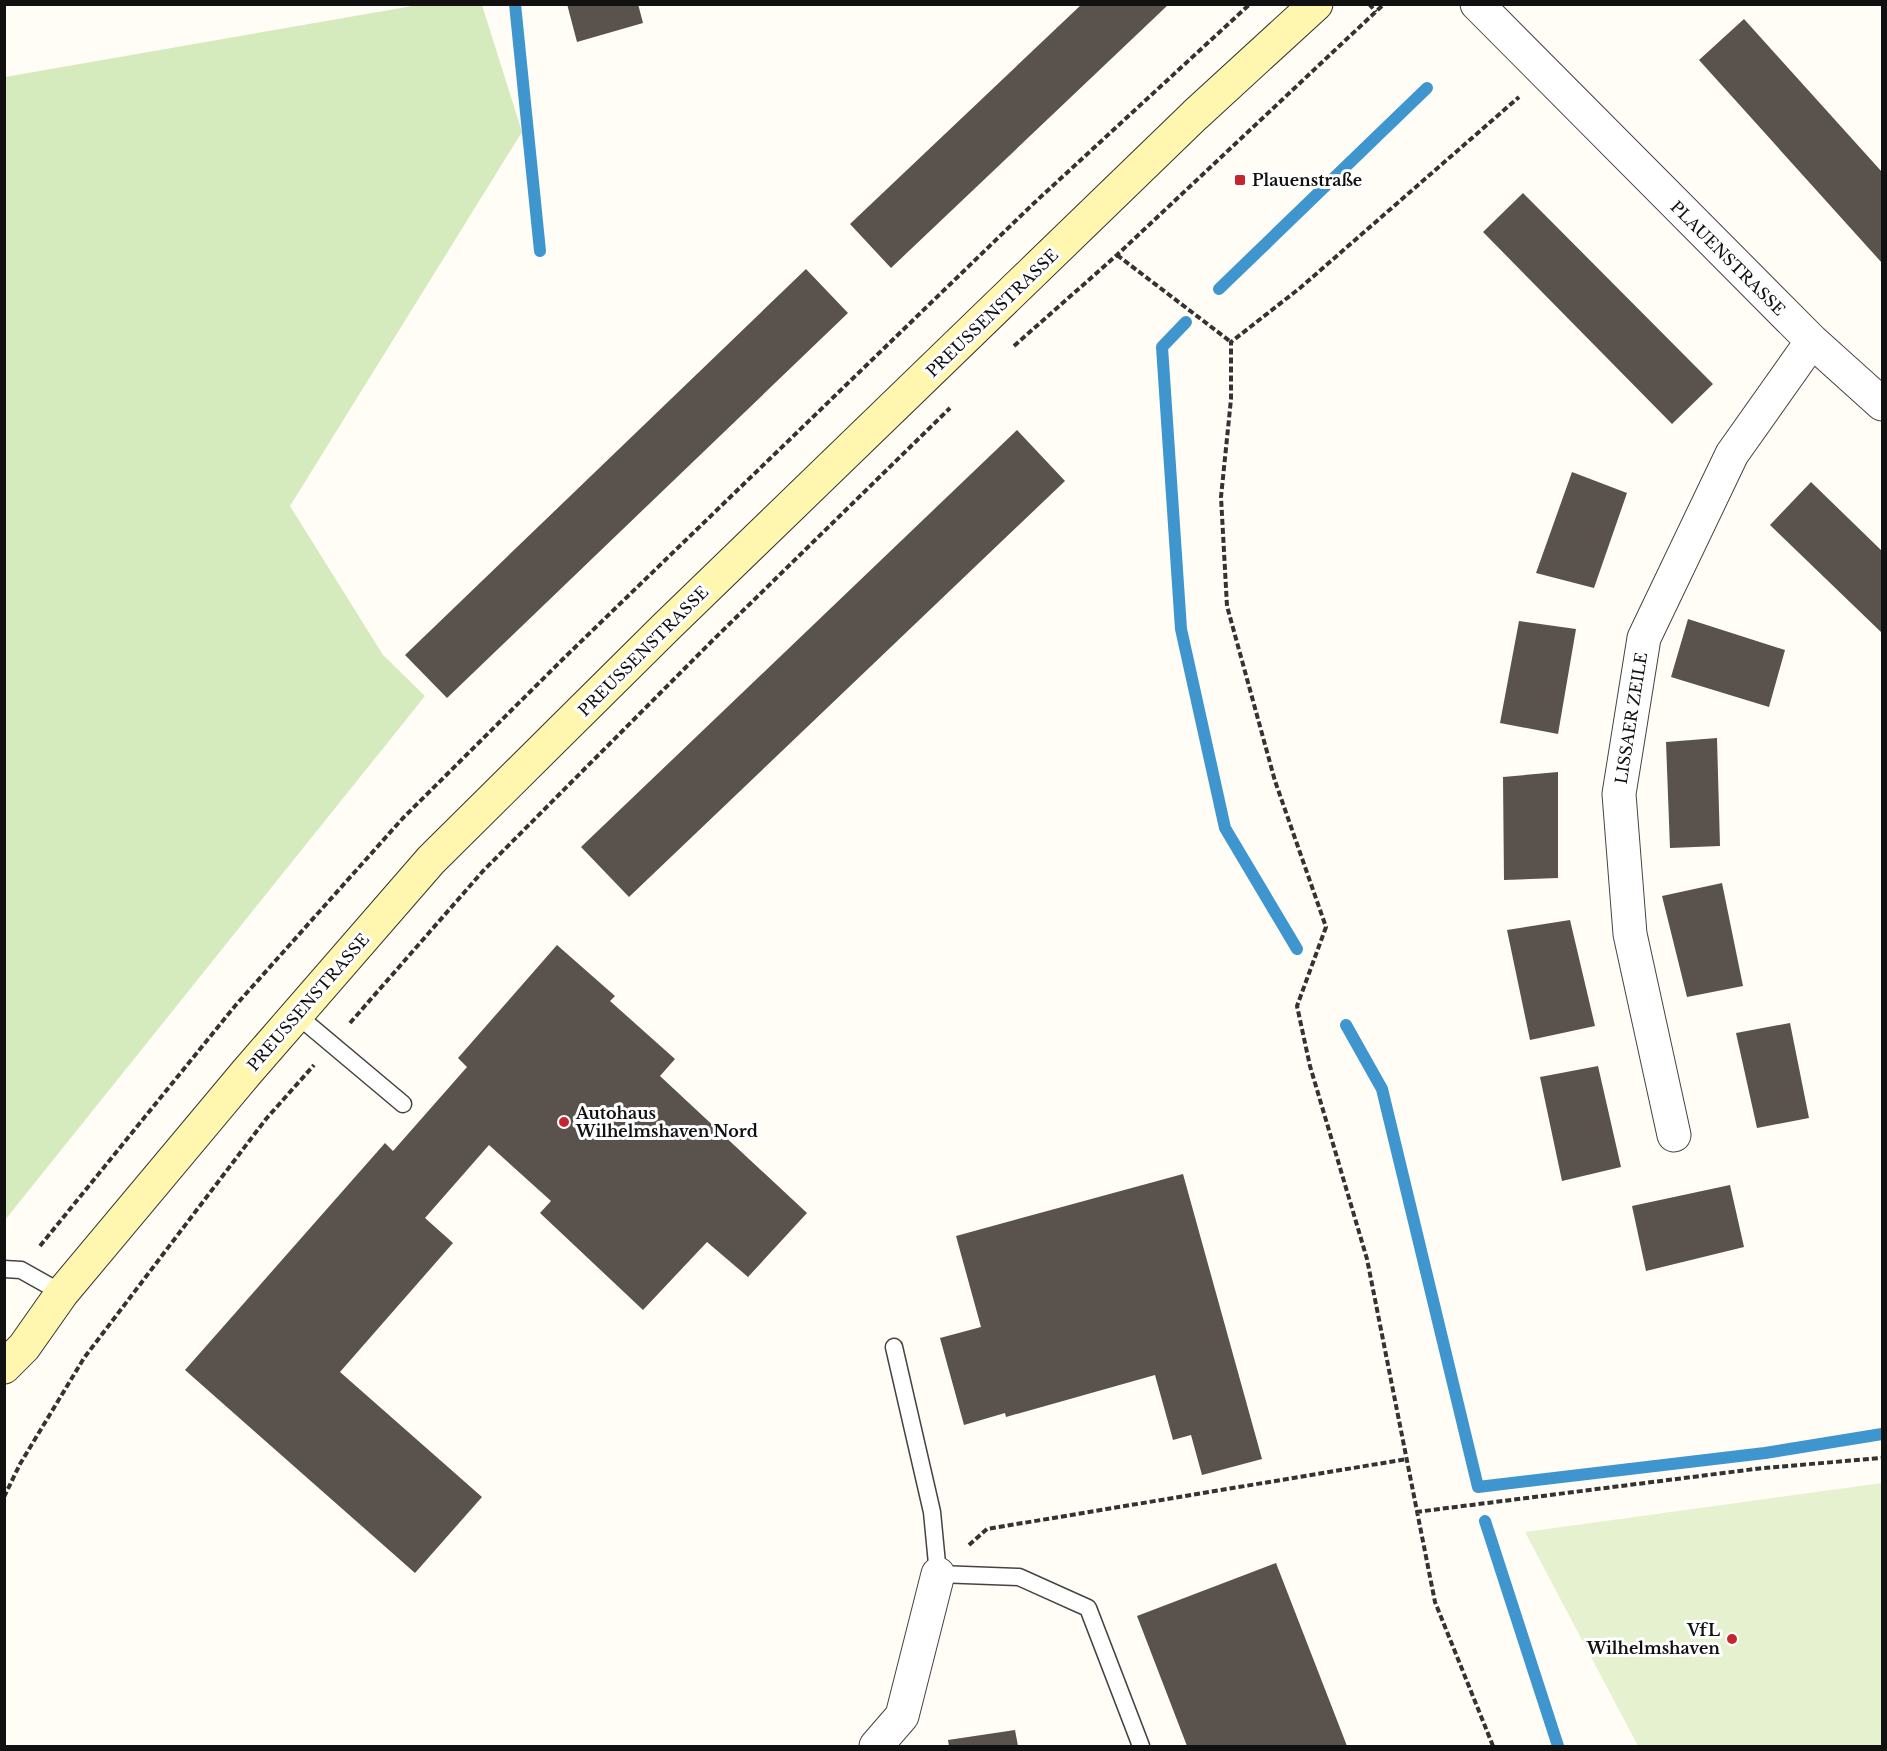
<svg xmlns="http://www.w3.org/2000/svg" width="1887" height="1751" font-family="'Libre Baskerville',serif">
<rect width="100%" height="100%" fill="#fffdf5"/>
<path fill="#d5ebbd" d="M424 4 482 5 522 132 290 506 383 655 425 696 5 1220V77Z"/>
<path fill="#e6f2cf" d="M1882 1483V1746H1638L1525 1532Z"/>
<g fill="none" stroke-linecap="round" stroke-linejoin="round">
<path stroke="#3f96cf" stroke-width="12" d="M515 4 540 251
M1219 289 1427 88
M1186 322 1162 347 1181 629 1225 828 1297 949
M1346 1025 1382 1089 1478 1487 1765 1453 1882 1434
M1485 1521 1558 1746"/>
</g>
<path fill="#5a524d" d="M567 4H638L643 23 577 42Z
M1082 4H1169L891 268 850 224Z
M1744 19 1882 172V263L1699 60Z
M1523 193 1713 384 1672 424 1483 232Z
M806 269 848 313 447 698 405 655Z
M1017 430 1065 481 629 897 581 847Z
M1572 472 1627 493 1594 588 1536 573Z
M1811 482 1882 551V633L1770 525Z
M1688 619 1785 650 1769 707 1671 677Z
M1519 621 1576 629 1558 734 1500 723Z
M1717 738 1720 846 1670 848 1666 742Z
M1558 772V878L1504 880 1503 777Z
M1722 883 1743 986 1687 997 1662 896Z
M1570 920 1595 1026 1530 1040 1507 930Z
M557 945 615 996 610 1001 675 1059 660 1076 807 1213 748 1277 707 1242 643 1310 540 1213 551 1201 489 1145 425 1218 453 1243 340 1372 482 1497 415 1573 185 1370 385 1143 393 1151 467 1067 458 1058Z
M1790 1023 1809 1118 1757 1128 1736 1033Z
M1598 1066 1621 1167 1562 1181 1540 1077Z
M1183 1174 1262 1459 1202 1475 1191 1435 1173 1440 1155 1375 1006 1417 1005 1413 964 1425 940 1338 981 1327 956 1236Z
M1730 1185 1744 1247 1646 1271 1632 1206Z
M1276 1563 1347 1746H1187L1137 1616Z
M1015 1730 1018 1746H949L948 1740Z"/>
<g fill="none" stroke-linecap="round" stroke-linejoin="round">
<g stroke="#444" stroke-width="19">
<path id="lane" d="M297 1015 403 1104
M4 1269 21 1270 62 1293
M894 1347 932 1512 938 1574 1019 1577 1088 1608 1141 1746"/>
</g>
<g stroke="#444" stroke-width="35">
<path id="street" d="M1477 4 1812 341 1882 404
M1674 1135 1630 934 1619 794 1644 638 1732 454 1812 341
M876 1746 902 1716 938 1574"/>
</g>
<g stroke="#333" stroke-width="35">
<path id="secondary" d="M4 1367 24 1347 62 1293 246 1073 431 860 666 627 1195 115 1316 4"/>
</g>
<path stroke="#333" stroke-width="4" stroke-dasharray="6 3" stroke-linecap="butt" d="M1369 4 1376 12
M1117 255 1231 342
M1014 346 1117 255 1384 4
M350 1023 483 871 712 641 950 408
M40 1246 235 1006 403 818 564 658 1033 204 1250 4
M4 1497 20 1464 84 1358 266 1119 314 1065
M1416 1512 1763 1468 1882 1458
M969 1545 987 1529 1407 1459
M1493 1746 1435 1602 1367 1259 1310 1066 1297 1006 1326 927 1275 781 1227 606 1221 497 1231 399V342L1300 288 1519 97"/>
<use href="#lane" stroke="#fff" stroke-width="16"/>
<use href="#street" stroke="#fff" stroke-width="33"/>
<use href="#secondary" stroke="#fff6b0" stroke-width="33"/>
</g>
<g fill="#c4262e" stroke="#fff" stroke-width="2">
<rect x="1234" y="174" width="12" height="12" rx="3"/>
<circle cx="564" cy="1122" r="6"/>
<circle cx="1732" cy="1639" r="6"/>
</g>
<g text-anchor="middle" dominant-baseline="central" stroke-width="6" stroke-linejoin="round" paint-order="stroke">
<g font-size="16" font-weight="bold" fill="#111" stroke="#fff" text-anchor="start">
<text x="1252" y="180">Plauenstraße</text>
<text x="576" y="1113">Autohaus<tspan x="576" dy="18">Wilhelmshaven Nord</tspan></text>
<text x="1720" y="1630" text-anchor="end">VfL<tspan x="1720" dy="18">Wilhelmshaven</tspan></text>
</g>
<g font-size="16" fill="#111" stroke="#fff">
<text transform="translate(1728 258) rotate(45)">PLAUENSTRASSE</text>
<text transform="translate(992 313) rotate(-44)">PREUSSENSTRASSE</text>
<text transform="translate(643 651) rotate(-45)">PREUSSENSTRASSE</text>
<text transform="translate(1631 718) rotate(-81)">LISSAER ZEILE</text>
<text transform="translate(308 1002) rotate(-49)">PREUSSENSTRASSE</text>
</g>
</g>
<rect width="1887" height="1751" fill="none" stroke="#111111" stroke-width="12"/>
</svg>
